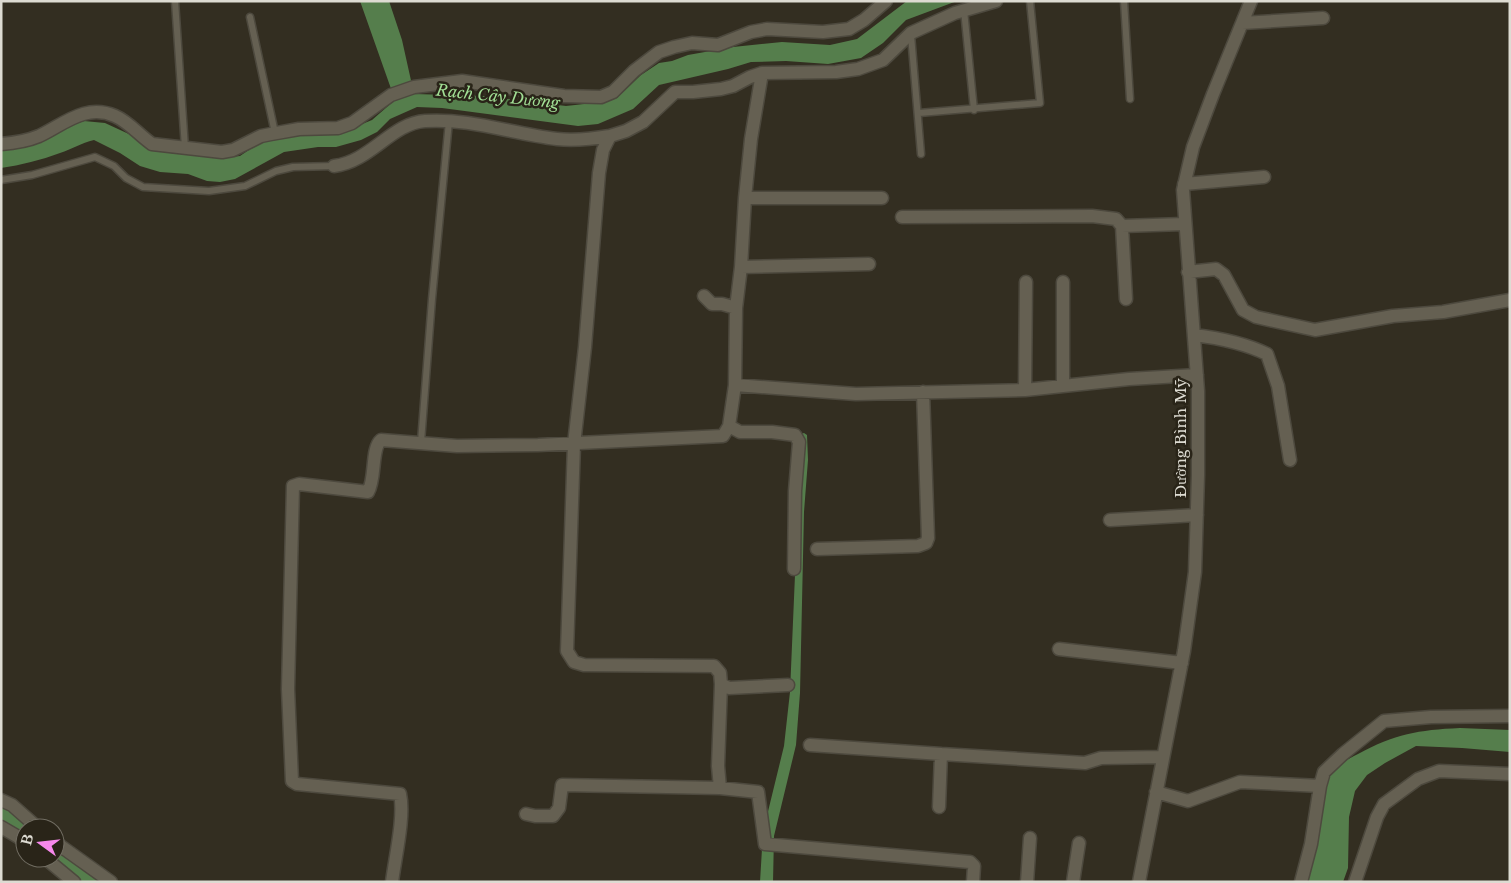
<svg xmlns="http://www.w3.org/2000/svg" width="1511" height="883" font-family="'Libre Baskerville',serif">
<rect width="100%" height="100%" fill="#332e21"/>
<path fill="#557e4c" d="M360 1H389L402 40 414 94 484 96 566 106 584 104H600L617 98 641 75 659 63 672 61 688 55 733 47 782 42 830 45 857 39 907 1H957L906 20 883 43 861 58 828 64 786 61 751 62 728 69 659 85 633 109 598 124 578 126 442 108 417 107 390 119 377 132 361 140 336 147H318L284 152 235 179 220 182 207 181 188 174 160 172 140 166 120 153 94 140C81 143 72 149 60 153 41 160 21 165 1 168V150L84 121 105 123 170 153 222 158 240 156 259 143 299 135 345 131 372 120 395 100Z
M804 433 807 435 808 460 804 512 800 693 796 745 774 836 773 882H760L763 832 784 746 790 692 801 434Z
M1460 728 1510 730V752L1462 748 1416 746 1385 763 1367 775 1355 791 1349 817 1348 868 1343 882H1304C1311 849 1315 808 1329 778 1335 766 1346 760 1358 754 1395 734 1418 730 1460 728Z
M1 803 35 828H25V838L1 824Z
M55 844 108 882H78L50 858H55Z"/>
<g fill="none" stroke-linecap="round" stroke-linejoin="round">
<g stroke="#4d493e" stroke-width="9">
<path id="service" d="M175 1 185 148
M1124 1 1130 99
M964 10 974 110
M250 17 275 133
M911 35 921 154
M919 113 1040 103 1030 1
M1 180 32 175 95 157 114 166 126 178 143 187 209 191 245 186 276 171 293 167 334 166
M421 442 432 299 449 121"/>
</g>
<g stroke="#4d493e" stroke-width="15">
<path id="minor" d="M1242 23 1323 18
M1 144C14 143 27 141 39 136 63 125 85 103 115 116 129 122 139 135 152 144L222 152 233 150 261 136 271 134 299 129 338 128 352 123 391 95 414 87 462 81 564 96 601 97 613 92 634 71 659 52 674 47 692 43 718 45 751 32 767 29 823 32 849 29 864 20 886 1
M334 166C370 162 392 123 425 121 471 118 512 134 557 139 575 141 592 139 610 136
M1184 184 1264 177
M745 198H882
M902 217 1092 216 1116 219 1122 226 1126 299
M1122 226 1184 224
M741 267 869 264
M1188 272 1216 269 1224 275 1243 310 1256 317 1315 330 1393 316 1443 312 1510 300
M704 296 712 304H722L736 308
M1194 335C1219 338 1244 343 1267 354L1278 386 1290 460
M735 385 856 394 1025 390 1129 379 1197 375
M1063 386V282
M1025 390 1026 282
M729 426 740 432H772L795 435 799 442 795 491 794 569
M1110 520 1197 515
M817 549 918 546 926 543 928 538 923 392
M1059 649 1182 663
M721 684 718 766 720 788 758 792 765 844 970 862 974 866 973 882
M788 685 729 688 721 684 720 673 714 666 584 665 574 662 567 651 574 444 585 347 599 173 603 150 610 136 626 131 643 122 675 92H693L721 89 733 86 750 77 762 73 836 72 858 69 883 60 911 33 955 13 996 1
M810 745 941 754 939 807
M941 754 1085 763 1101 758 1163 757
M1156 792 1188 801 1240 782 1320 786
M1 800 12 805 38 828
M526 814 535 816H553L559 808 562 785 720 788
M1 827 25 841
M55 842 111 882
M45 858 74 882
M392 882C395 858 405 816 400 794L297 784 292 781 288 689 293 486 299 484 368 492C376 479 371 448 381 440L457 446 538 445 723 436 729 426 735 385 736 308 741 267 745 198 751 139 762 73
M1027 882 1030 838
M1073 882 1079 843
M1139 882 1184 651 1195 572 1198 475V391L1183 190 1193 147 1213 94 1251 1
M1301 882 1311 844 1320 786 1324 772 1343 754 1384 721 1431 717 1510 716
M1355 882 1377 817 1384 804 1418 779 1439 771 1510 774"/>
</g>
<use href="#service" stroke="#656052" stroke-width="6"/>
<use href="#minor" stroke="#656052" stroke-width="12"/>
</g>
<g text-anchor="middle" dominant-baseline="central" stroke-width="5" stroke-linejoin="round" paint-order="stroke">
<g font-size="15" fill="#dddbd2" stroke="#292418">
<text transform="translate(1180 438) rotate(-90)">Đường Bình Mỹ</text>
</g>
<g font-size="16" font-style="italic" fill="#a1de94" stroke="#292418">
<text transform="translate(498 96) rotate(6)">Rạch Cây Dương</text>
</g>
</g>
<rect width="1511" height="883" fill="none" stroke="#dddbd2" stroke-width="5"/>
<g transform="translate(40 843) rotate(285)"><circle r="24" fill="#292418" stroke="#716d62"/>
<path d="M0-4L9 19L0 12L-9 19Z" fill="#f788ec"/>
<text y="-8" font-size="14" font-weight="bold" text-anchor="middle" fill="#dddbd2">B</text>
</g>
</svg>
